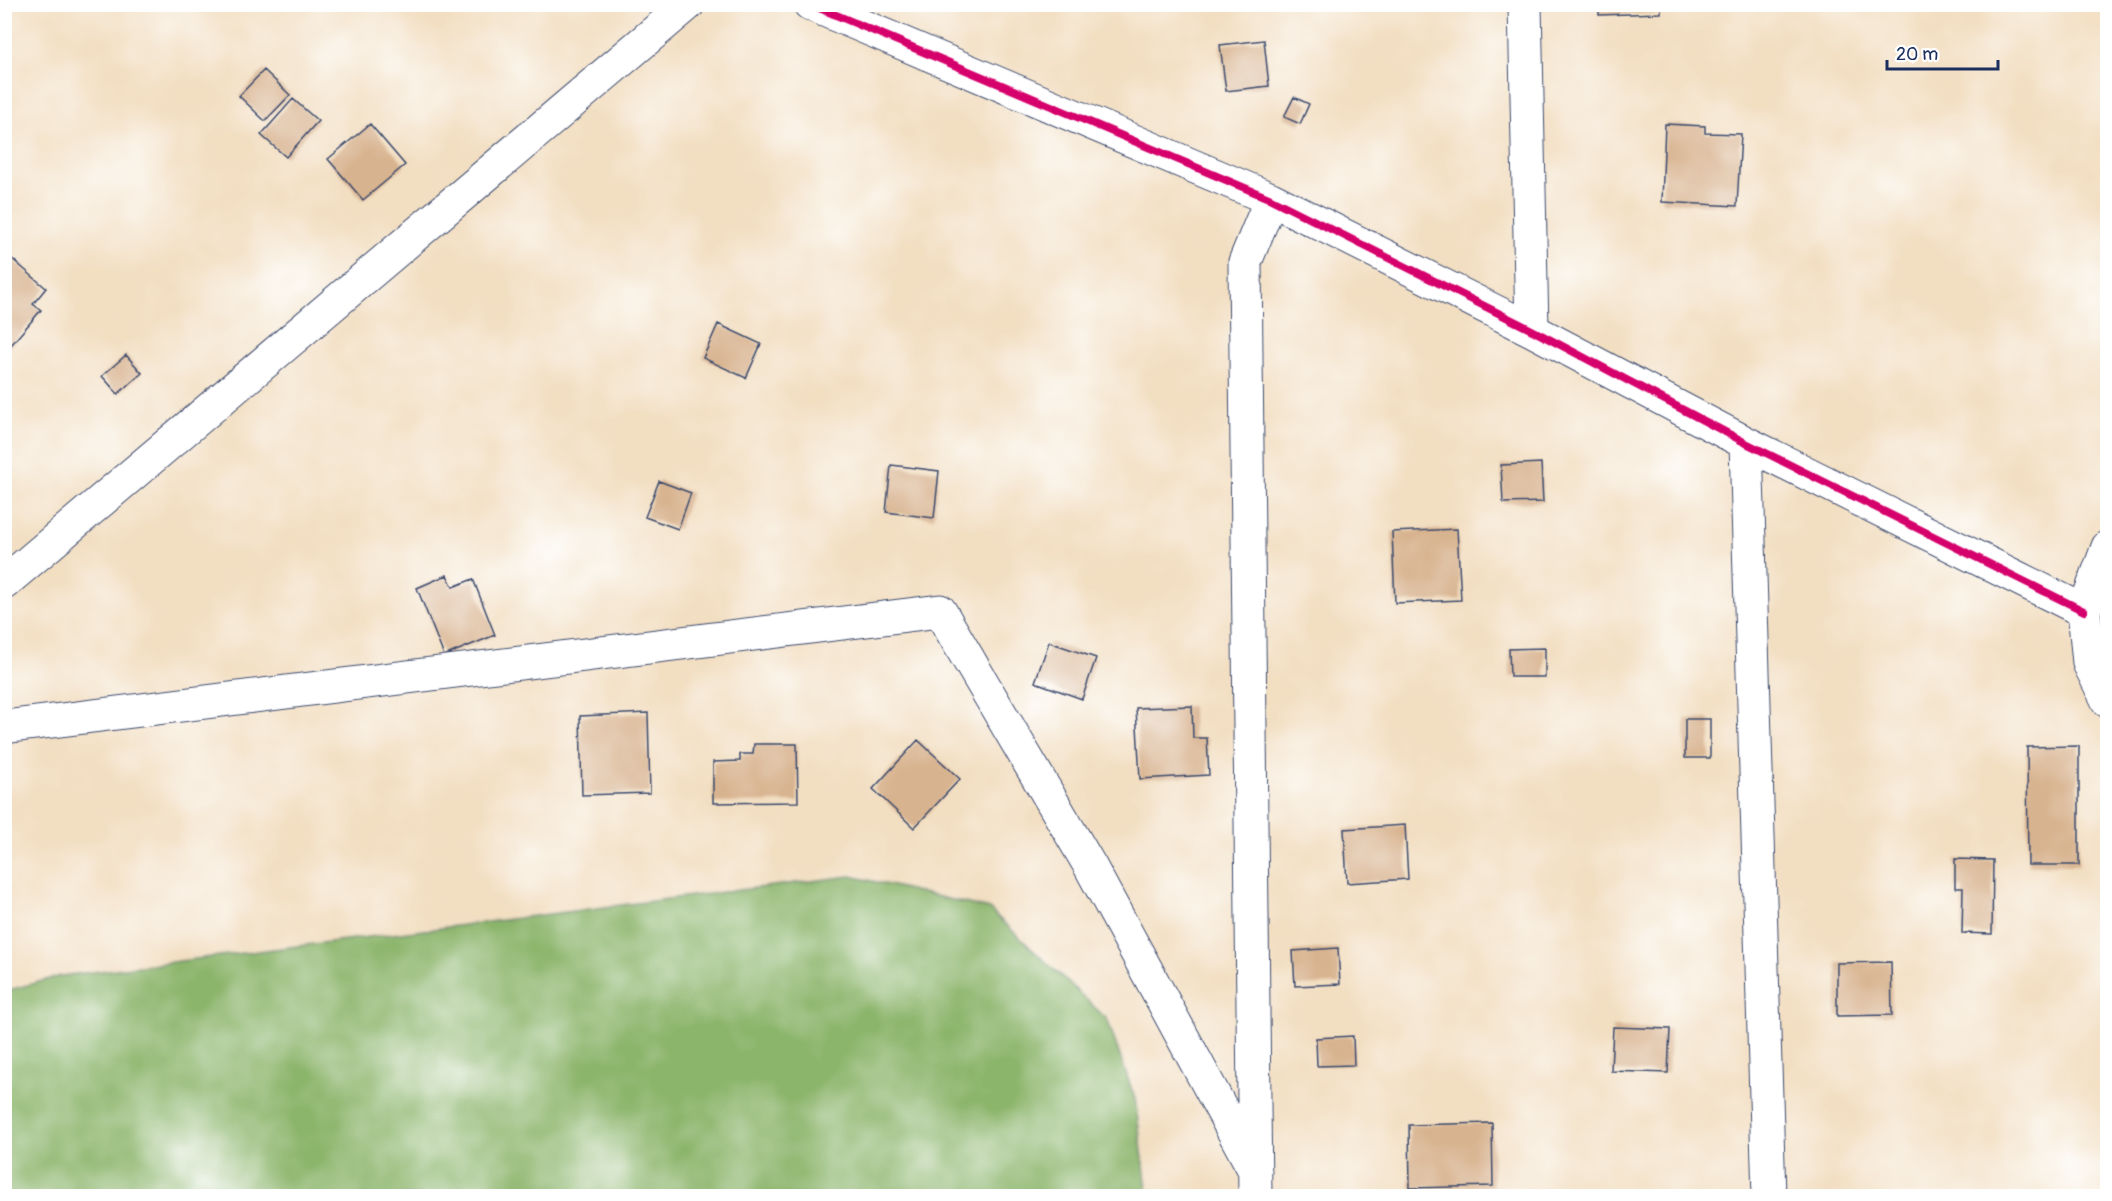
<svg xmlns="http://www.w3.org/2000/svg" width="2112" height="1201" font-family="Pangolin,sans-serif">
<rect width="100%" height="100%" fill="#fff"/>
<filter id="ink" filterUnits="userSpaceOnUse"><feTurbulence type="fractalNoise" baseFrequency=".0167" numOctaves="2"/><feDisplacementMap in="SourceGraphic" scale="12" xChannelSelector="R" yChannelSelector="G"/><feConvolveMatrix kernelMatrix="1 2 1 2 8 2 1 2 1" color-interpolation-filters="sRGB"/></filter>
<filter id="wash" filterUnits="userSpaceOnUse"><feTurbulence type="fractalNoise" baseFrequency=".008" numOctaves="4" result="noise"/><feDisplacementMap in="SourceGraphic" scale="24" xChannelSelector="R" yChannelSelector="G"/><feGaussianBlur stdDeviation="1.35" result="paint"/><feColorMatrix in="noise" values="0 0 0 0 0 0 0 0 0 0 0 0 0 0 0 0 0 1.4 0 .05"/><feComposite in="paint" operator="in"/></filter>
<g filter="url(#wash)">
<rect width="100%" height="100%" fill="#f2dec1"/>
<path fill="#8cb56c" stroke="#547265" stroke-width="1.5" d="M851 876 989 909 1107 1019 1135 1099 1148 1196H5V991L61 976Z"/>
<g id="blocks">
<path fill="#d8b38f" d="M1599 4H1661V13L1599 15Z
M1264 40 1269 86 1226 91 1220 45Z
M264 70 290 95 265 121 239 96Z
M1294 97 1309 104 1300 124 1284 117Z
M293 99 318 121 286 157 261 135Z
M370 124 405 165 363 200 328 159Z
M1665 124 1705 126V133L1741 134 1737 206 1662 202Z
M10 257 46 288 33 304 41 310 6 351 5 264Z
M718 324 761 344 746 378 703 358Z
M126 355 142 373 118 394 102 376Z
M1541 463 1543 502 1503 503 1501 465Z
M891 465 939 471 934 518 886 512Z
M659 481 691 493 678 529 645 517Z
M1457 529 1461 600 1395 603 1392 532Z
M447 575 453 587 473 579 495 635 444 656 417 588Z
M1049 642 1096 658 1082 699 1035 682Z
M1545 648V677H1510L1509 649Z
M1192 706 1193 738H1207L1209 775 1140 779 1136 708Z
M648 713 650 793 582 795 580 716Z
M1685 719H1710V758H1685Z
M918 740 960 779 914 828 873 789Z
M754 744H797L798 802 713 803V762L740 761V754H753Z
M2079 746V865H2028L2027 747Z
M1405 825 1408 879 1347 883 1344 829Z
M1955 859 1993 860 1992 934 1962 933 1963 888H1955Z
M1338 948 1340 984 1295 986 1293 951Z
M1891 962 1892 1015 1837 1016V963Z
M1613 1027 1670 1029 1668 1073 1611 1071Z
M1353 1036 1354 1065 1317 1066 1316 1038Z
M1492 1123 1493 1186 1410 1188 1409 1125Z"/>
</g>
</g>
<g filter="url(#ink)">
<use href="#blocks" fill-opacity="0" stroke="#3b496d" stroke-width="1.5"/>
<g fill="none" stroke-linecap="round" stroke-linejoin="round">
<g stroke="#3b496d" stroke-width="35">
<path id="minor" d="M810 4 1271 199 1532 330 1746 443 2084 611
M1525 4 1532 330
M1746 443 1769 1196
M2108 547 2084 611 2089 663 2108 701
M4 583 688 4
M4 727 940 611 1090 866 1255 1171
M1255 1196 1245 262 1271 199"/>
</g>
<use href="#minor" stroke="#fff" stroke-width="33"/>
<g stroke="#fff" stroke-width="11">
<path id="cycleway" d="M810 4 1271 199 1532 330 1746 443 2084 611"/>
</g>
<use href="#cycleway" stroke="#d6006c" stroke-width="8"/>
</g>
</g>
<rect width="2112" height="1201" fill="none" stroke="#fff" stroke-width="24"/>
<path d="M1887 60v9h111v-9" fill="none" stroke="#1b2f5e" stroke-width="3"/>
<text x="1896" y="60" font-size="18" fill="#1b2f5e" stroke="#ffffff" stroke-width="4.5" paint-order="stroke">20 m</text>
</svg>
